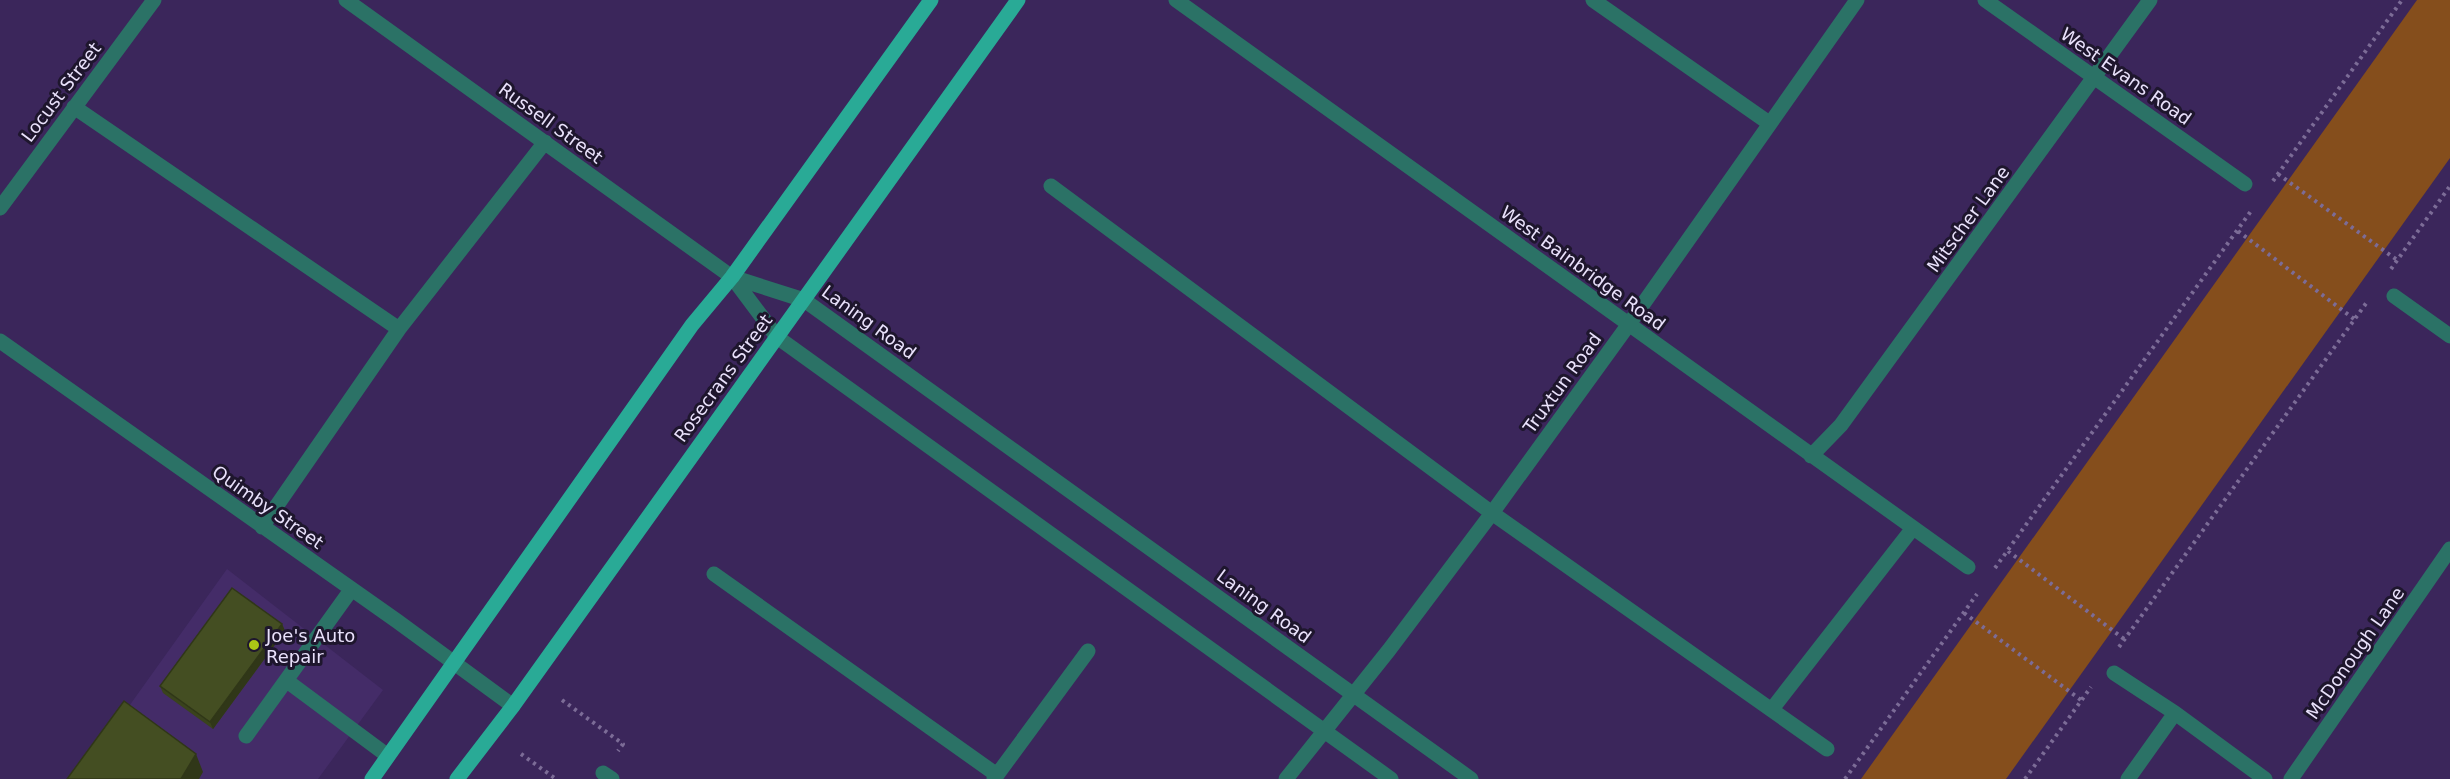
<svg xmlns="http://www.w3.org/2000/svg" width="2450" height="779" font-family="'DejaVu Sans',sans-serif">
<rect width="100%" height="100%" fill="#3b265b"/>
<path fill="#442c68" d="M227 569 383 690 318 779H77Z"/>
<path fill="#854e1c" d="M2417 0H2450V158L2006 779H1861Z"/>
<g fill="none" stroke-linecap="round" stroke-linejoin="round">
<path stroke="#7c6c97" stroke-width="4" stroke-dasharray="3 4.5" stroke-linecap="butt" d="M2278 174 2397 260
M2273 181 2402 0
M2238 231 2354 319
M2391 269 2450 186
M2008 551 2124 639
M1995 568 2251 211
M1964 613 2081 700
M2119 647 2367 302
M562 700 623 744 618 751
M521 754 556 779
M1845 779 1977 594
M2025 779 2091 687"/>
<path stroke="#2b7266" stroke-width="15" d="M346 0 732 277 804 300 1471 779
M1176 0 1968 567
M1593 0 1769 123
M1985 0 2245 184
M74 107 399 329
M1051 186 1492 513 1827 749
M0 208 154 0
M732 277 777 337 1391 779
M2394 296 2450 336
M0 341 397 621 513 706
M1811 456 1841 425 2150 0
M262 527 399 329 545 142
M714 574 997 775
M2114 673 2175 713 2265 779
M287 681 388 756
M1772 709 1913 528
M246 736 351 590
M603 773 612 779
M994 779 1088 651
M1286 779 1389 650 1492 513 1629 324 1857 0
M2128 779 2175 713
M2291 779 2450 549"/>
<path stroke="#29aa96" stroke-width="15" d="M372 779 692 325 732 277 931 0
M457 779 513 706 1018 0"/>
</g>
<path fill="#3a431d" d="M282 624 285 631 213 729 163 693 160 686Z"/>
<path fill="#303718" d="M282 624 285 631 213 729 210 722Z
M196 754 203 772 199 779H181Z"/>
<path fill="#444e22" stroke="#303718" stroke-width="1.5" d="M232 588 282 624 210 722 160 686Z
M124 701 196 754 181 779H67Z"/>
<circle fill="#abc615" stroke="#1e162d" stroke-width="2" cx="254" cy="645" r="6"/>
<g text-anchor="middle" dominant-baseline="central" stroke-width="6" stroke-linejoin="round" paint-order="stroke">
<g font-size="18" fill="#e9e1fb" stroke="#1e162d">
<text transform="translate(2126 76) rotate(35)">West Evans Road</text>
<text transform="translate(61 92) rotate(-53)">Locust Street</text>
<text transform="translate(551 123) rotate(36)">Russell Street</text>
<text transform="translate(1968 219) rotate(-54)">Mitscher Lane</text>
<text transform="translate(1583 268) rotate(36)">West Bainbridge Road</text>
<text transform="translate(869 322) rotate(36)">Laning Road</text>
<text transform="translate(723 378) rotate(-54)">Rosecrans Street</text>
<text transform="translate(1562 383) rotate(-54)">Truxtun Road</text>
<text transform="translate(268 507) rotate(35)">Quimby Street</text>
<text transform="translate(1264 606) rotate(36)">Laning Road</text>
<text transform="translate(2355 653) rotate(-55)">McDonough Lane</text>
</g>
<g font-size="18" fill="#e9e1fb" stroke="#1e162d" text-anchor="start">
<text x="266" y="635">Joe's Auto<tspan x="266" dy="21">Repair</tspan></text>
</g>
</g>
</svg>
